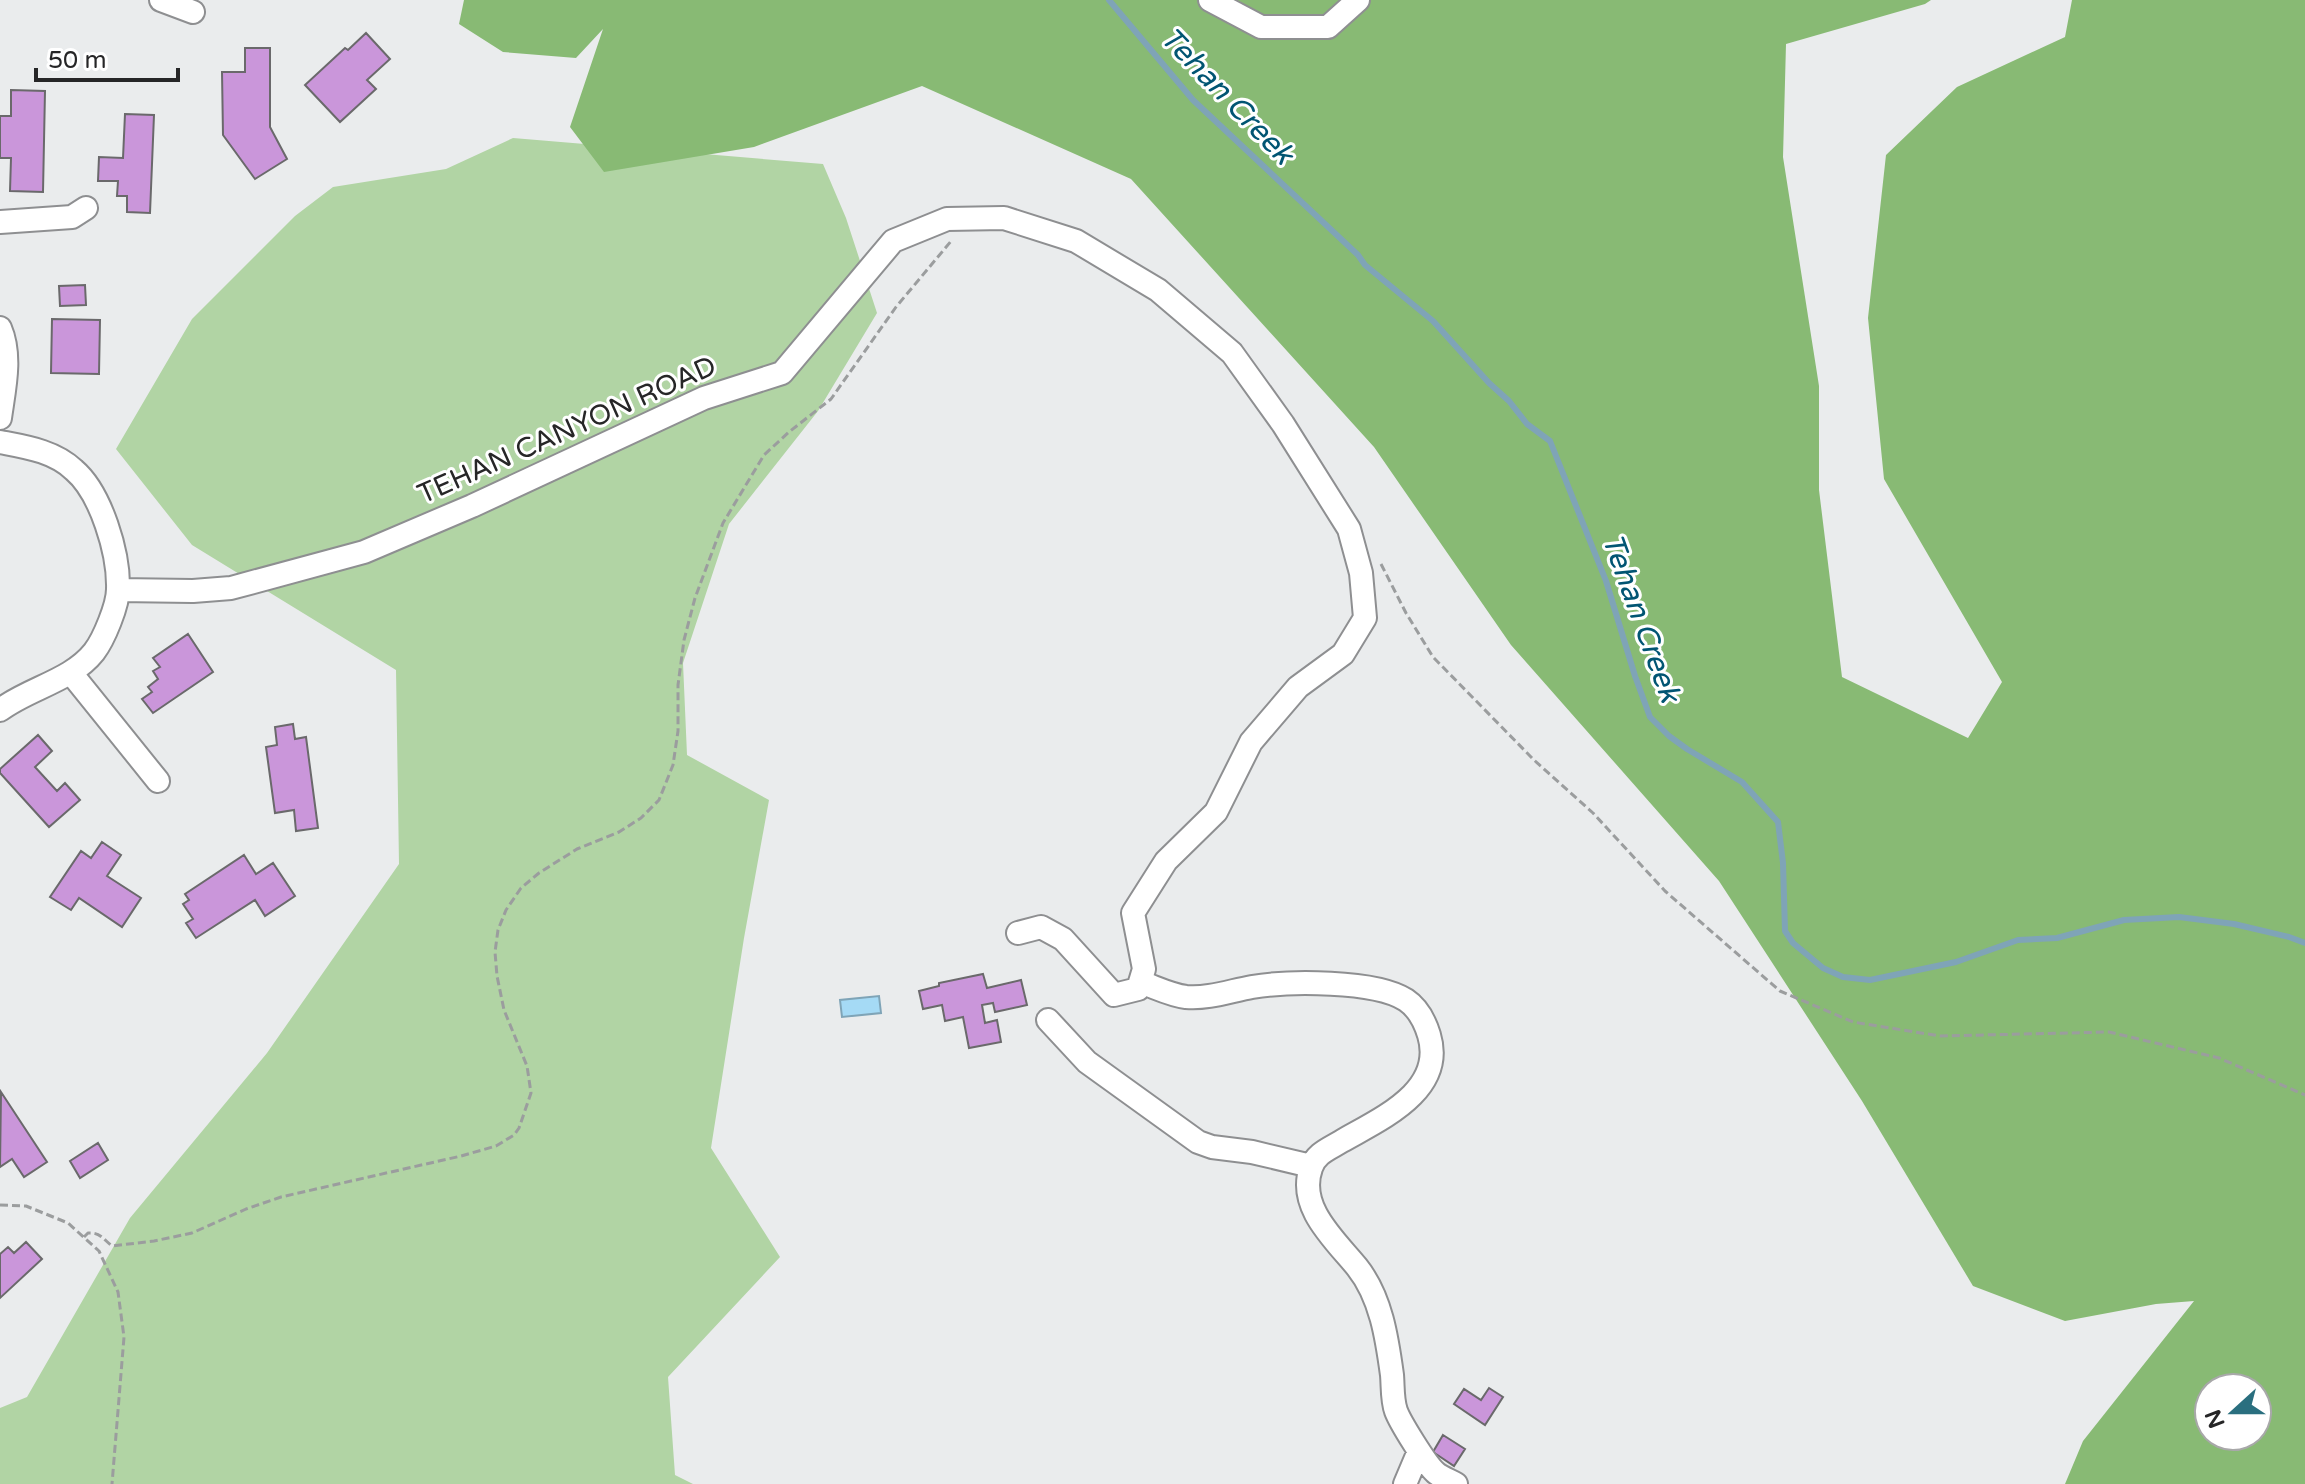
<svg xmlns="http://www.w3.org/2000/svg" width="2305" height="1484" font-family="'Varela Round',sans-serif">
<rect width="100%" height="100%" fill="#eaeced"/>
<path fill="#b1d4a4" d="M513 138 823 164 846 218 877 313 818 411 729 524 683 663 687 755 769 800 744 938 711 1148 780 1257 668 1377 675 1475 693 1484H0V1408L27 1397 130 1218 267 1053 399 864 396 670 192 545 116 449 192 319 295 216 333 187 446 169Z"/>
<path fill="#88ba74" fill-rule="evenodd" d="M464 0H1931L1925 4 1786 44 1783 157 1819 386V490L1842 677 1968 738 2002 682 1884 479 1868 318 1886 155 1957 87 2065 37 2072 0H2305V1484H2065L2083 1441 2194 1301 2156 1304 2065 1321 1973 1286 1862 1101 1719 881 1511 645 1374 447 1131 179 922 86 754 147 604 172 570 127 603 29 576 58 503 52 459 24ZM2209 1388H2257V1436H2209Z"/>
<path fill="#a5daf5" stroke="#7fa4b7" stroke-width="2" d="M879 996 881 1013 842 1017 840 1000Z"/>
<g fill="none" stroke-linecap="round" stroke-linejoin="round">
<path stroke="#7fa4b7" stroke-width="6" d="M1109 0 1193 100 1358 255 1365 265 1433 321 1489 383 1509 401 1527 424 1550 441 1606 581 1635 676 1650 717 1669 736 1687 749 1742 782 1778 822 1783 863 1785 931 1793 943 1823 968 1843 977 1870 980 1956 962 2018 940 2057 938 2124 920 2179 917 2234 924 2289 937 2305 943"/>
</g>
<path fill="#ca96da" stroke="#6a696b" stroke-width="2" d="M366 33 390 59 367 80 376 89 340 122 305 85 345 48 348 50Z
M245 48H270V127L287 159 255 179 223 135 222 72H245Z
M11 90 45 91 43 192 10 191 11 158H0V116H11Z
M125 114 154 115 150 213 127 212V196H117L118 181H98L99 157 123 158Z
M85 285 86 305 60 306 59 286Z
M52 319 100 320 99 374 51 373Z
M188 634 213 672 153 713 142 699 152 692 148 687 158 679 153 671 160 667 153 658Z
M293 724 295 739 306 737 318 828 296 831 294 810 275 813 266 747 277 745 275 727Z
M38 735 52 751 35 767 57 791 65 783 80 800 49 827 0 773V769Z
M102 842 121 855 107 876 141 898 122 927 79 898 71 910 50 897 81 851 91 858Z
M244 855 256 874 273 863 295 896 265 916 255 900 196 938 186 923 193 919 183 904 189 900 185 894Z
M983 974 987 988 1021 980 1027 1005 995 1012 993 1003 982 1005 985 1023 997 1020 1001 1042 969 1048 963 1017 945 1021 942 1005 923 1009 919 991 939 986V983Z
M1 1092 47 1162 24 1177 12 1159 0 1167Z
M98 1143 108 1160 80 1178 70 1161Z
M26 1242 42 1259 0 1298V1254L8 1247 14 1253Z
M1489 1388 1503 1397 1485 1425 1454 1404 1464 1389 1481 1400Z
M1443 1435 1465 1449 1454 1466 1433 1452Z"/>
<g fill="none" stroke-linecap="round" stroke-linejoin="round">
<g stroke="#8e8f91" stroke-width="26">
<path id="minor" d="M161 0 193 12
M1210 0 1261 27H1328L1358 0
M0 222 72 217 86 208
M0 328C12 356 4 389 0 418
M0 442C26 447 54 451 74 470 101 493 119 553 118 589 118 605 104 639 94 652 71 681 29 688 0 710
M118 590 193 591 231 588 364 552 472 506 704 398 782 373 893 241 947 219 1004 218 1076 241 1158 290 1232 353 1283 424 1349 529 1361 573 1365 618 1343 654 1298 687 1251 742 1216 812 1166 861 1133 913 1144 969 1138 989 1114 995 1063 939 1041 927 1018 933
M71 673 158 781
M1140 982C1155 987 1170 995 1186 997 1208 999 1230 991 1252 987 1288 981 1375 980 1406 1000 1418 1008 1425 1022 1429 1035 1446 1091 1380 1119 1342 1141 1329 1149 1316 1153 1311 1168 1297 1207 1335 1240 1357 1267 1381 1297 1387 1338 1392 1375 1393 1386 1392 1400 1396 1411 1400 1422 1426 1464 1435 1472 1440 1477 1449 1480 1456 1484
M1048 1020 1087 1062 1198 1142 1212 1147 1252 1152 1311 1166
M1405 1484 1419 1451"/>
</g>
<path stroke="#9b9d9e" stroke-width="3" stroke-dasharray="8 4" stroke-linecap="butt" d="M1381 564 1406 613 1433 657 1534 760 1593 813 1665 891 1780 991 1853 1022 1940 1036 2109 1032 2219 1058 2305 1095
M0 1205 26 1206 68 1223 99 1251 118 1292 124 1337 112 1484
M84 1237 88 1233C100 1232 103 1239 112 1246L154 1241 192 1233 246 1209 281 1197 461 1156 496 1146 514 1135 519 1128 531 1093 527 1066 504 1010 497 976 495 952 498 930 506 910 521 888 539 873 577 849 619 832 641 818 659 800 673 765 678 731V685L684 640 695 598 723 523 764 455 789 432 831 399 896 307 952 240"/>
<use href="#minor" stroke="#fff" stroke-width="22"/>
</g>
<g text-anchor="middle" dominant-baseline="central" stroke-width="6" stroke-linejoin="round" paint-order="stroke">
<g font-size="28" fill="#262627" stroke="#fff">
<text transform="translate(567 430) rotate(-24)">TEHAN CANYON ROAD</text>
</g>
<g font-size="30" font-style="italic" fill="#015573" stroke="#fff">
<text transform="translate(1227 96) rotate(46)">Tehan Creek</text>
<text transform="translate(1641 618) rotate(70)">Tehan Creek</text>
</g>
</g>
<g transform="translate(2233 1412) rotate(249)"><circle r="38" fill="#ffffff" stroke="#a8a8a9" stroke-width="2"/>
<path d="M0-6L14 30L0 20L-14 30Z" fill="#2a6f7f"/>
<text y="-12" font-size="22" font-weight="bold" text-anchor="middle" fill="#262627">N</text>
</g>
<path d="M36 68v12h142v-12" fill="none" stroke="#262627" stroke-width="4"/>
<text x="48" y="68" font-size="24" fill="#262627" stroke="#ffffff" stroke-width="6" paint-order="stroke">50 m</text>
</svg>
